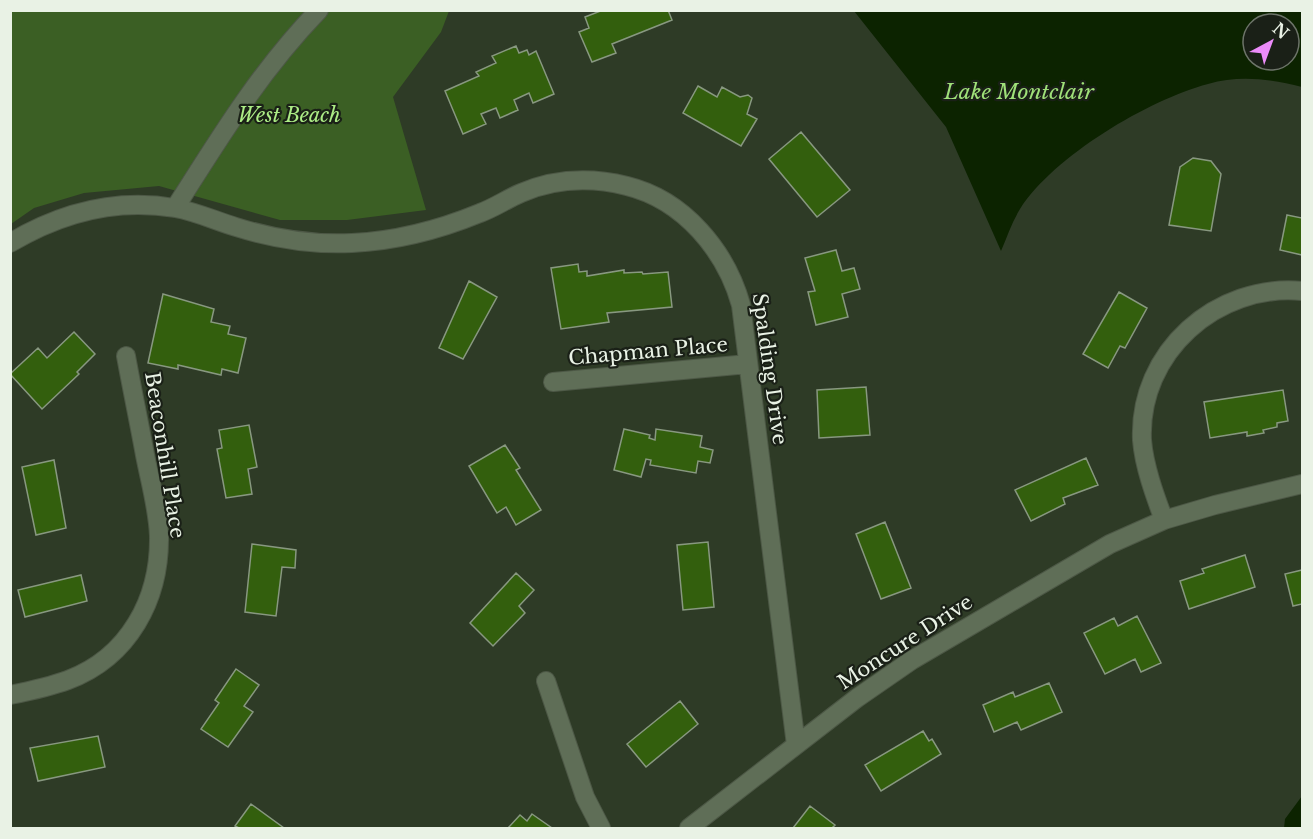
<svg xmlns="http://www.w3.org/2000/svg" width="1313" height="839" font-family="'Libre Baskerville',serif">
<rect width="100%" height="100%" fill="#2e3b26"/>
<path fill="#3b5f24" d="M11 11H449L441 32 393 97 426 210 347 220H280L159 186 84 193 34 208 11 224Z"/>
<path fill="#0c2300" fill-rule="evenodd" d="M854 11H1302V87C1271 79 1239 75 1208 84 1148 100 1054 156 1020 209 1012 222 1007 237 1001 251L946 127ZM1253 24H1289V60H1253Z
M1302 796V828H1284L1285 819Z"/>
<path fill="#335f0d" stroke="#889880" stroke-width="1.5" d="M603 10H668L672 20 612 44 616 53 592 62 579 32 589 28 585 17Z
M516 46 519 53 527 50 529 55 536 51 554 94 533 103 529 93 514 100 518 110 500 118 496 108 481 114 486 124 463 134 445 91 479 76 476 72 496 63 492 56Z
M698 86 717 97 722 87 740 97 748 95 752 98 747 114 757 119 741 146 683 113Z
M801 132 850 190 817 217 769 159Z
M1193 158 1211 161 1221 174 1211 231 1169 225 1180 167Z
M1287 215 1302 218V255L1280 250Z
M836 250 842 271 854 268 860 289 842 294 848 317 816 325 808 292 815 291 805 258Z
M578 264 579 272 587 271V276L624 270V273L642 272 643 274 668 272 672 307 607 313 609 322 561 329 551 268Z
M469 281 497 297 463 359 439 348Z
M1119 292 1147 308 1125 348 1120 346 1108 368 1083 354Z
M163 294 214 309 211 322 230 326 228 334 246 338 238 373 222 369 221 375 178 365V369L148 363Z
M74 332 95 354 77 372 79 374 42 409 10 374 38 348 47 358Z
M866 387 870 435 819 438 817 390Z
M1283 390 1288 421 1277 423V427L1263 430 1264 433 1247 436V432L1210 438 1204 402Z
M249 425 257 467 248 469 252 494 226 498 217 449 222 448 219 430Z
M624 429 650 435 649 438 655 440 656 429 702 436 700 447 713 450 710 463 698 461 696 473 650 465 651 460 646 459 641 477 614 470Z
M505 445 520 468 516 470 541 510 516 525 506 507 497 513 469 466Z
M1086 458 1098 485 1063 498 1065 504 1031 521 1015 490Z
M54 460 66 528 36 535 22 467Z
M885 522 911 588 881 599 856 534Z
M708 542 714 607 683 610 677 545Z
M252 544 296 550 295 568 282 567 276 616 245 612Z
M1245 555 1255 587 1189 609 1180 581 1204 573 1202 569Z
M1302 570V604L1293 606 1285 574Z
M516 573 534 590 519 606 525 613 493 646 470 623Z
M81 575 87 601 25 617 18 590Z
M1137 616 1161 663 1141 672 1135 659 1105 674 1084 633 1114 618 1118 626Z
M236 669 259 685 244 706 253 712 228 747 201 729 219 703 215 700Z
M1049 683 1062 712 1021 730 1017 722 994 732 983 705 1013 692 1015 697Z
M680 701 698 724 646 767 627 744Z
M923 731 929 741 932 739 941 754 881 791 865 765Z
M98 736 105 767 38 781 30 748Z
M251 804 284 828H239L235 826Z
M810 806 835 825 832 828H793Z
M532 814 552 828H508L520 815 527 821Z"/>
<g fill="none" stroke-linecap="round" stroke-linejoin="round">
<g stroke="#4d5846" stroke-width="20">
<path id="minor" d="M175 208C220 137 260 71 319 10
M10 243C62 212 116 198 175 208 197 212 216 221 236 227 274 239 312 245 352 243 395 241 441 229 480 213 494 208 507 199 521 193 556 178 591 177 627 186 684 200 726 251 741 305L796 745
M553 382 748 364
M1164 520C1155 496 1144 466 1142 440 1138 352 1217 283 1302 291
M546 681 585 797 601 828
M10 695C30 691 49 687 68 680 129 657 160 599 159 536 158 509 150 481 145 455 139 422 132 389 126 356
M689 828 857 698 912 660 1110 544 1164 520 1215 505 1302 484"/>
</g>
<use href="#minor" stroke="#5f6e57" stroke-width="18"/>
</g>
<g text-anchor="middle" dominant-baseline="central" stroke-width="4.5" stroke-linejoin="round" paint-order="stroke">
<g font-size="20" font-style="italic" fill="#aded86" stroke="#1a2017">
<text x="289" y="115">West Beach</text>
</g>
<g font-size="20" fill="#e9f2e5" stroke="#1a2017">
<text transform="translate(648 351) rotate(-5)">Chapman Place</text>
<text transform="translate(770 369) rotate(82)">Spalding Drive</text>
<text transform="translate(165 455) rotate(81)">Beaconhill Place</text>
<text transform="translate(905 642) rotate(-33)">Moncure Drive</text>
</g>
<g font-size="21" font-style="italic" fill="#9fe079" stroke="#1a2017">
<text x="1019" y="92">Lake Montclair</text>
</g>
</g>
<rect width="1313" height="839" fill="none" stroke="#e9f2e5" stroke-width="24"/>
<g transform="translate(1271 42) rotate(41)"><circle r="28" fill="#1a2017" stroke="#6d7469" stroke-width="1.5"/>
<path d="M0-4.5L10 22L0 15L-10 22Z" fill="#ec8cfa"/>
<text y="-9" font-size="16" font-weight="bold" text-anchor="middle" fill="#e9f2e5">N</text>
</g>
</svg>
